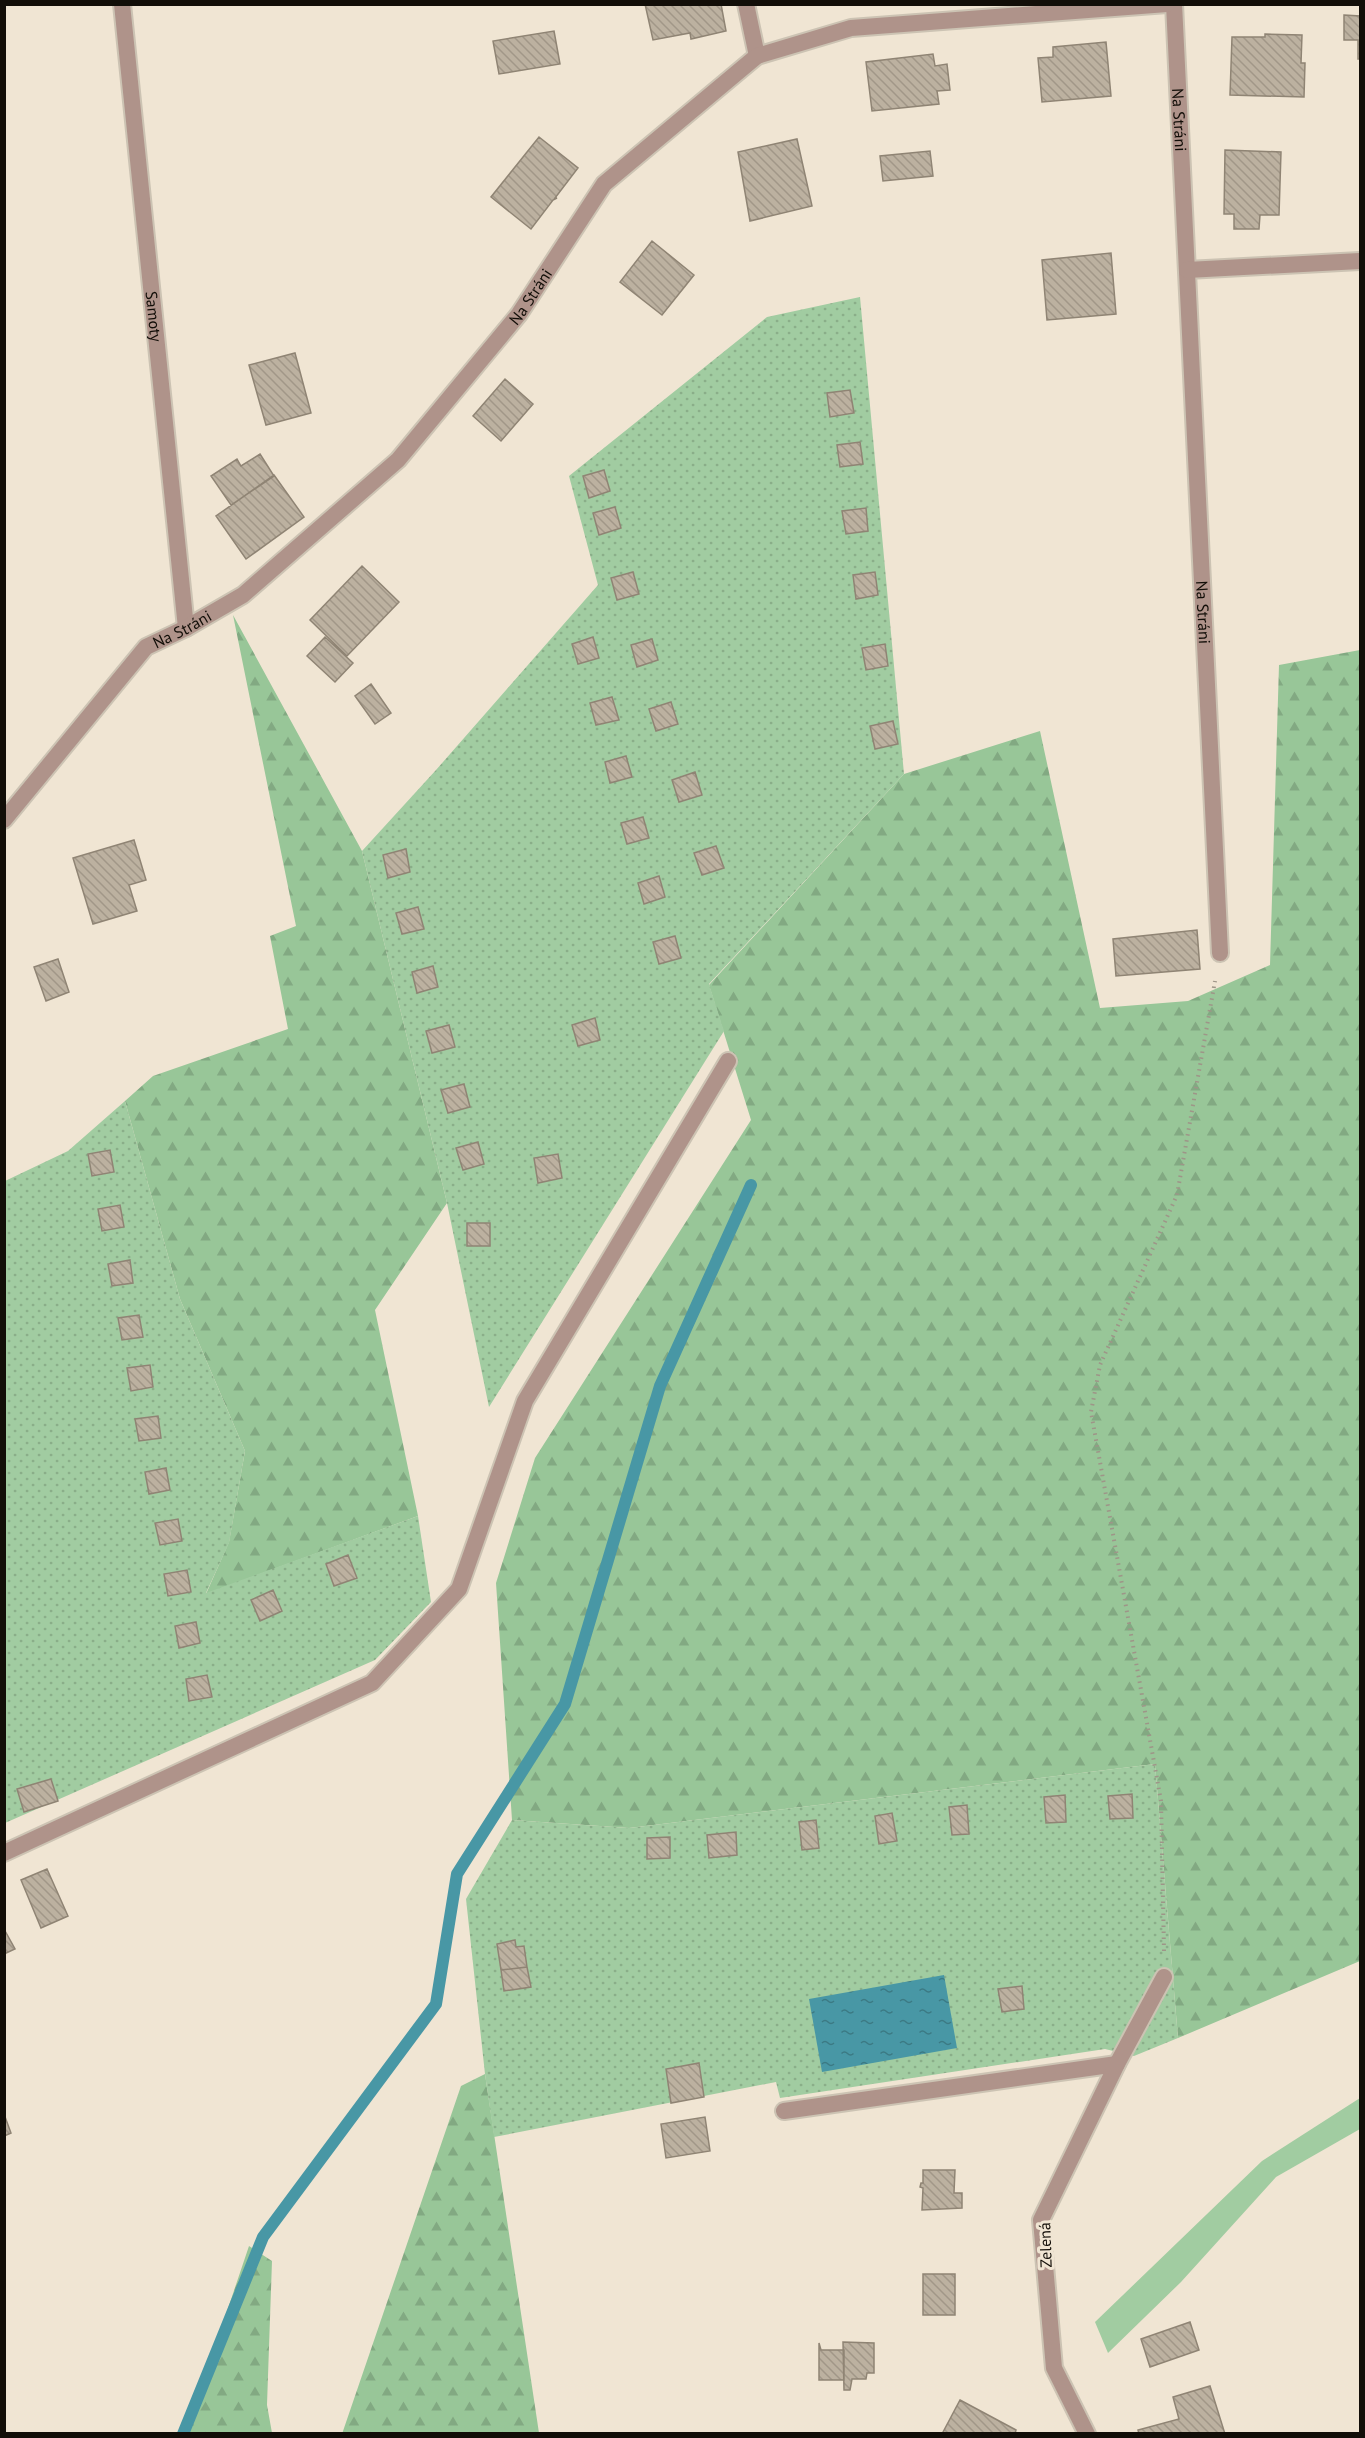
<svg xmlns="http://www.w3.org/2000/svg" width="1365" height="2438" font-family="'PT Sans',sans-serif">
<defs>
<pattern id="forest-firs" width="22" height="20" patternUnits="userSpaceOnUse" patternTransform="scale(1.5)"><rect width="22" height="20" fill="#98c698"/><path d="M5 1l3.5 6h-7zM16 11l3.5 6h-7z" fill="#82a982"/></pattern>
<pattern id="garden-dots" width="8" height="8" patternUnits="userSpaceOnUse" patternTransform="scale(1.5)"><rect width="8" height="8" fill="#a1cca1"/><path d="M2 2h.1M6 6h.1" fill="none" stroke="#8aae89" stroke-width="1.8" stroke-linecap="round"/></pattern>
<pattern id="water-ripples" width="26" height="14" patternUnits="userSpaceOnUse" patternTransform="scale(1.5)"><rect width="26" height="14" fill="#4897a5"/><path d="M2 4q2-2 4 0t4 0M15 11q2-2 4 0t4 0" fill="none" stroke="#3b7a84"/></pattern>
<pattern id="building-back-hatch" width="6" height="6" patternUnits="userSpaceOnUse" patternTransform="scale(1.5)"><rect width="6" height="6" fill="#bcb1a0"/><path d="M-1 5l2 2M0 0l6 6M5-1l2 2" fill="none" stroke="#a19788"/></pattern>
</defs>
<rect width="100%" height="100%" fill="#f0e5d3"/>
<path fill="#a1cca1" d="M1360 2098V2129L1276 2177 1181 2282 1108 2353 1095 2322 1262 2161Z"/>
<path fill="url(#forest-firs)" d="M233 615 362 851 447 1203 375 1310 418 1516 206 1594 229 1542 245 1451 180 1299 125 1101 153 1076 288 1029 270 936 296 926Z
M1360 650V1961L1178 2038 1155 1764 629 1828 512 1820 496 1583 535 1458 751 1120 709 985 904 774 1040 731 1100 1008 1188 1001 1270 965 1279 665Z
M485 2074 539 2433 342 2434 461 2086Z
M249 2246 272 2261 267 2405 272 2433H186Z"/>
<path fill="url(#garden-dots)" d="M860 297 904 774 709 984 724 1031 489 1407 447 1203 362 851 436 770 598 585 569 476 767 317Z
M125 1101 180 1299 245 1451 229 1543 206 1593 418 1516 431 1602 375 1660 5 1823V1181L68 1151Z
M1155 1764 1178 2038 1134 2056 1105 2049 780 2098 776 2082 494 2137 485 2074 466 1899 512 1820 629 1828Z"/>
<path fill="url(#water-ripples)" d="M944 1975 957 2048 822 2072 809 1999Z"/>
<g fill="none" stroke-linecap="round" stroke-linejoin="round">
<path stroke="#4897a5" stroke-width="12" d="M183 2434 263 2237 436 2004 457 1874 565 1704 660 1386 751 1185"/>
</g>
<path fill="url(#building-back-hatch)" stroke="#8f8474" stroke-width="1.5" d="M645 4H721L726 31 691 39 690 33 653 40Z
M1344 15 1360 16V59H1358V40H1344Z
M554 31 560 64 499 74 493 41Z
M1265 34 1302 35 1301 63H1305L1304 97 1230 95 1232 37H1265Z
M1106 42 1111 96 1042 102 1038 58 1053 57V47Z
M933 54 935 66 947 64 950 90 937 91 939 104 872 111 866 62Z
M539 137 578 168 555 198H557L553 200 531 229 491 197Z
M797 139 812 206 750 221 738 152Z
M1225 150 1281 152 1279 215H1260L1259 229H1234V214H1224Z
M930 151 933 176 883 181 880 156Z
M652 241 694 275 662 315 620 282Z
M1111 253 1116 314 1047 320 1042 260Z
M295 353 311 413 266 425 249 365Z
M505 379 533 404 501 441 473 416Z
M850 390 854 413 830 417 827 393Z
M860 442 863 464 840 467 837 445Z
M260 454 274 476 231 505 211 476 237 459 241 466Z
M604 470 610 491 589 498 583 476Z
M274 475 304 517 246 559 216 516Z
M615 507 621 528 599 535 593 513Z
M866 508 868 531 846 534 842 511Z
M362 566 399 602 347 656 310 620Z
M633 572 639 594 617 600 611 578Z
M875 572 878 595 856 599 853 575Z
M325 637 353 663 335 682 307 656Z
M593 637 599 658 578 664 572 644Z
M652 639 658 660 637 667 631 645Z
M885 644 888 666 866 670 862 648Z
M371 684 391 713 375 724 355 696Z
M612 697 619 720 596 725 590 703Z
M671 702 678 724 656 731 649 709Z
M893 721 898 744 875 749 870 726Z
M626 756 632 777 610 783 605 762Z
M695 772 702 795 679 802 672 780Z
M643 817 649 838 627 844 621 823Z
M134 840 146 880 129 885 137 911 93 924 73 858Z
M716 846 724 868 702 875 694 853Z
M406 849 410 872 388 878 383 855Z
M659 876 665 897 644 904 638 883Z
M418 907 424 929 402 934 396 913Z
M1197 930 1200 969 1116 976 1113 939Z
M675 936 681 958 659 964 653 942Z
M58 959 69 992 46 1001 34 967Z
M433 966 438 987 417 993 412 972Z
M595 1018 600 1040 578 1046 572 1025Z
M449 1025 455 1047 432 1053 426 1031Z
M464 1084 470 1107 448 1113 441 1090Z
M478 1142 484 1164 463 1170 456 1148Z
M110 1150 114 1172 92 1176 88 1154Z
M558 1154 562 1178 538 1183 534 1158Z
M120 1205 124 1227 102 1231 98 1209Z
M467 1223H490V1246H467Z
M130 1260 133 1283 112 1286 108 1264Z
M139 1315 143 1337 122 1340 118 1318Z
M150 1365 153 1387 131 1391 127 1368Z
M158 1416 161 1438 139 1441 135 1419Z
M166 1468 170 1490 149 1494 145 1472Z
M178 1519 182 1541 160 1545 155 1523Z
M348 1555 357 1578 334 1586 326 1564Z
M187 1570 191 1592 168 1596 164 1574Z
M273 1590 282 1611 260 1621 251 1600Z
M196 1622 200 1643 179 1648 175 1626Z
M207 1675 212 1697 189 1701 186 1679Z
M51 1779 58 1801 24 1812 17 1789Z
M1132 1794 1133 1818 1110 1819 1108 1796Z
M1065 1795 1066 1822 1046 1823 1044 1797Z
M967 1805 969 1834 952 1835 949 1807Z
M892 1813 897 1841 879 1844 875 1816Z
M816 1820 819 1848 802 1850 799 1822Z
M736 1832 737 1855 709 1858 707 1835Z
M670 1837V1858L647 1859V1838Z
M47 1869 68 1916 41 1928 21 1880Z
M4 1929 15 1949 4 1954Z
M515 1940 516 1947 524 1946 527 1967 501 1970 497 1944Z
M527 1967 531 1987 504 1991 501 1970Z
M1022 1986 1024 2009 1002 2012 998 1989Z
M699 2063 704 2097 671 2103 666 2069Z
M4 2114 11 2133 4 2136Z
M705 2117 710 2151 666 2158 661 2124Z
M923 2170H955L954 2193H962V2208L922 2210 923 2188 920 2187 921 2183H923Z
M923 2274H955V2315H923Z
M1190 2322 1199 2350 1150 2367 1141 2339Z
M843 2342 874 2343V2373H867L866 2379H852L850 2390H844Z
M819 2343 821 2350H844V2380H819Z
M1210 2386 1225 2434H1139L1138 2430 1179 2419 1173 2397Z
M960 2400 1016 2430 1015 2434H942Z"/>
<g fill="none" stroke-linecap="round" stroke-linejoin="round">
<g stroke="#ccc3b3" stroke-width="20">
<path id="service" d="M746 4 757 56
M4 1853 372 1683 459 1589 525 1401 728 1061"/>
</g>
<g stroke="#ccc3b3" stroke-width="20">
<g id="minor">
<path id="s1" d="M122 4 186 628"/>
<path id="s2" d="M1174 4 1220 953"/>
<path d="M1187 270 1360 261"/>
<path id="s3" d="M4 820 146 647 186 628 243 595 398 460 519 314 604 184 757 56 851 28 1167 4"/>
<path d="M784 2111 1117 2064"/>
<path d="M1087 2434 1054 2368 1041 2220 1117 2064 1164 1977"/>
</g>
</g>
<path stroke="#9e9588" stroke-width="4" stroke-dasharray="1.5 4.5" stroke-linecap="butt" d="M1164 1951 1161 1801 1091 1412 1100 1365 1177 1195 1215 981"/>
<use href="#service" stroke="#af938a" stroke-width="16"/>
<use href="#minor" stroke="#af938a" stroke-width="16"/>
</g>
<g text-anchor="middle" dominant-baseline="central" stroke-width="6" stroke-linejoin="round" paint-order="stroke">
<g font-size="16" fill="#120e08" stroke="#f0e5d3">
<text stroke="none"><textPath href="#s2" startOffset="116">Na Stráni</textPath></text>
<text stroke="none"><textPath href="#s3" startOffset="750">Na Stráni</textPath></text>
<text stroke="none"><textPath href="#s1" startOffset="314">Samoty</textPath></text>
<text stroke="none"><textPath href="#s2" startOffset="609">Na Stráni</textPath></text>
<text stroke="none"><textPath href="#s3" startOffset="264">Na Stráni</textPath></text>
<text transform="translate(1045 2245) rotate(-92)">Zelená</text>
</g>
</g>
<rect width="1365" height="2438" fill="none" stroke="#120e08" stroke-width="12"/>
</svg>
